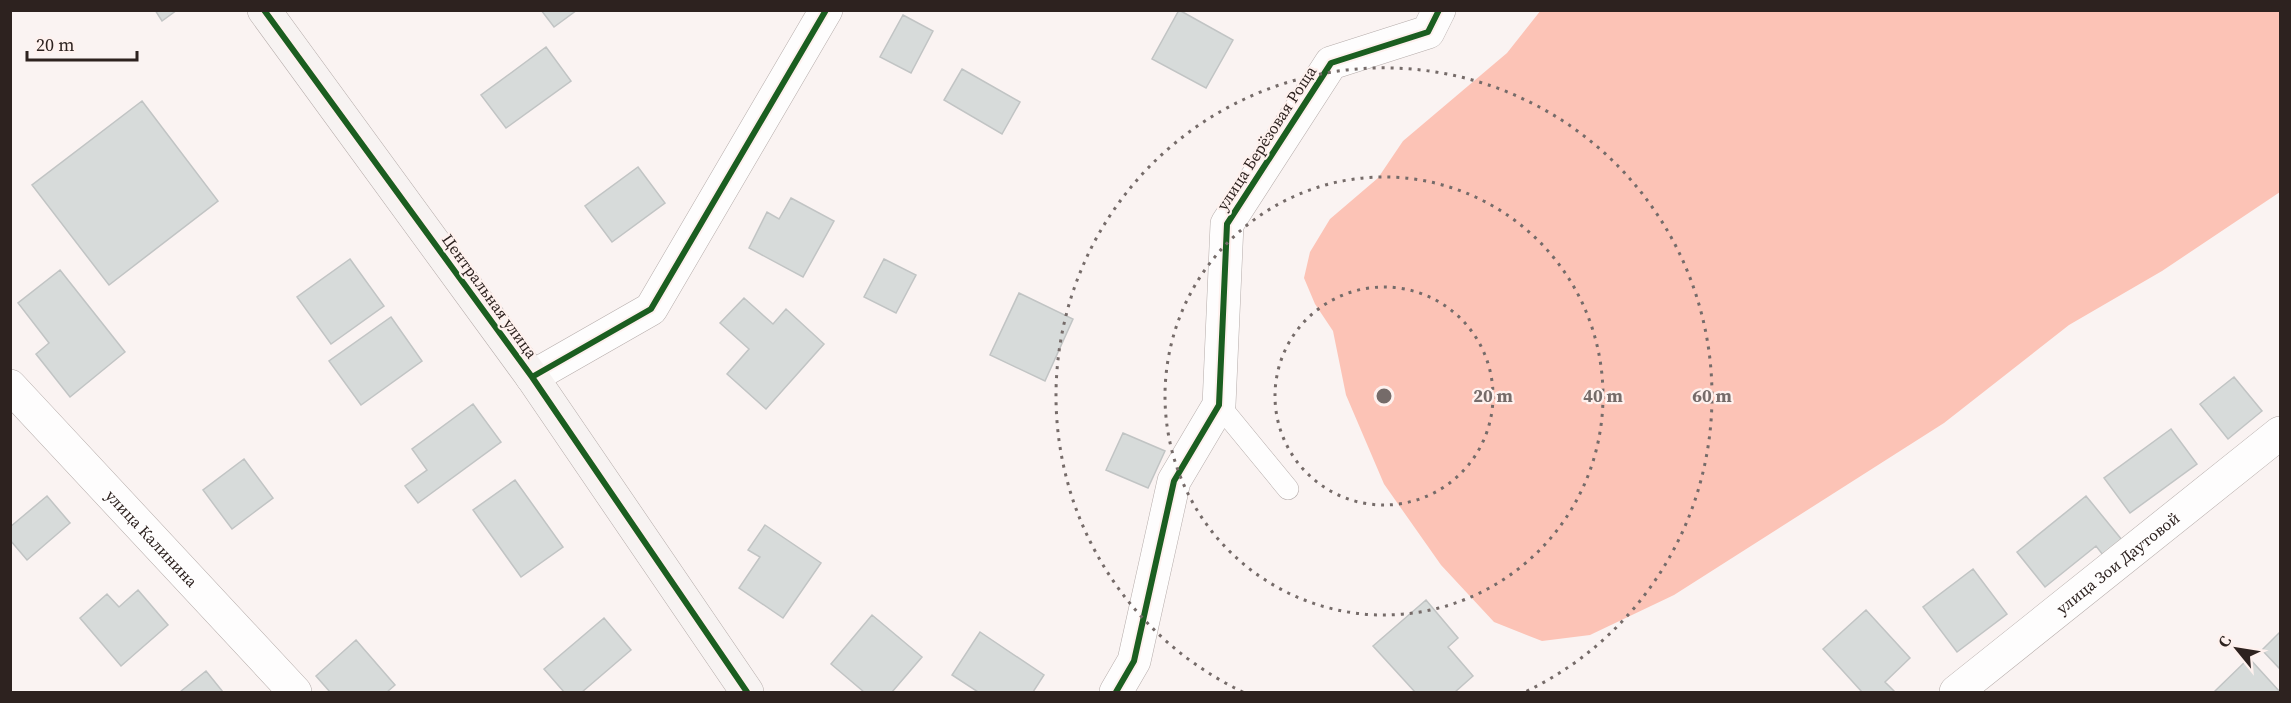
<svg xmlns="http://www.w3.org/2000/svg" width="2291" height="703" font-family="'Source Serif 4',serif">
<rect width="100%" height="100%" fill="#faf3f2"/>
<path fill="#fcc3b6" d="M1541 10 2280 11V192L2162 271 2069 325 1944 423 1674 595 1590 635 1542 641 1494 622 1441 565 1384 484 1346 395 1333 331 1315 304 1304 278 1310 252 1330 219 1378 178 1403 141 1507 53Z"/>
<path fill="#d7dbda" stroke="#c1c4c4" stroke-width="1.5" d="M155 10H177L162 21Z
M541 10H577L554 27Z
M1179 10 1233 40 1206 88 1152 59Z
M903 15 933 31 911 73 880 57Z
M546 47 571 81 506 128 481 95Z
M962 69 1020 102 1002 134 944 100Z
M142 101 218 201 109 285 32 185Z
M638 167 665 203 612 242 585 206Z
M791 198 834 221 803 277 749 248 767 212 779 219Z
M350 259 384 306 331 344 297 297Z
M884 259 916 275 896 313 864 297Z
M60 270 125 352 70 397 36 354 49 343 18 303Z
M1019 293 1073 319 1045 381 990 355Z
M744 298 773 324 786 309 824 344 766 409 727 374 749 349 720 323Z
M391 317 422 361 361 405 329 361Z
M2234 377 2262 411 2228 439 2200 404Z
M473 404 501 442 418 503 405 486 427 470 412 449Z
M2171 429 2197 464 2130 513 2104 478Z
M1123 433 1165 451 1148 488 1106 470Z
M244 459 273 498 232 529 203 490Z
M515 480 563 547 521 577 473 510Z
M47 496 70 523 27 560 10 540V527Z
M2086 496 2122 540 2103 555 2096 546 2045 587 2017 552Z
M765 525 821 563 783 618 739 588 760 557 748 550Z
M1973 569 2007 614 1957 652 1923 607Z
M138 590 168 625 121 666 80 618 107 594 119 607Z
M1426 600 1458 638 1448 647 1473 676 1455 692H1415L1373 646Z
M1866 610 1910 658 1885 682 1895 692H1862L1823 649Z
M872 615 922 657 892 692H864L831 664Z
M604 618 631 650 582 692H564L544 669Z
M980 632 1044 675 1033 692H978L952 675Z
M2280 632V669L2262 650Z
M356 640 395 685 387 692H330L316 676Z
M2249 658 2280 692H2214Z
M206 671 223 692H180Z"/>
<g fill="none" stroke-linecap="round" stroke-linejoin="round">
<g stroke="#b5acaa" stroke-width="22">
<path id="lane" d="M1219 405 1288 489"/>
</g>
<g stroke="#b5acaa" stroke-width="34">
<g id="street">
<path d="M532 377 651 309 826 10"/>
<path id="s1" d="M10 386 295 692"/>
<path d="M1116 692 1134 661 1174 481 1219 405 1227 224 1331 63 1428 32 1439 10"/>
<path id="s2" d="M1956 692 2280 433"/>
</g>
</g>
<g stroke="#b5acaa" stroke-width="34">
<path id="secondary" d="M264 10 532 377 747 692"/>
</g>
<use href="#lane" stroke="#fefdfd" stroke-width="21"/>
<use href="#street" stroke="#fefdfd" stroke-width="33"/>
<use href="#secondary" stroke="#f7f3f2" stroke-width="33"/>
<g stroke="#fef1ee" stroke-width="10">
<path id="cycleway" d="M264 10 532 377 747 692
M532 377 651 309 826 10
M1116 692 1134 661 1174 481 1219 405 1227 224 1331 63 1428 32 1439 10"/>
</g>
<use href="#cycleway" stroke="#1b5e20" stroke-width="6"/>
</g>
<g fill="none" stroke="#756b69" stroke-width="3" stroke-dasharray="3 6">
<circle cx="1384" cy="396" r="109"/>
<circle cx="1384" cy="396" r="219"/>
<path d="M1243 692A328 328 0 1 1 1525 692"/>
</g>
<g text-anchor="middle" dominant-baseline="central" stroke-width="4.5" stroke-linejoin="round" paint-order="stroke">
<g font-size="16" fill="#2d221f" stroke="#fef1ee">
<text transform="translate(1266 138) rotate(-57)">улица Берёзовая Роща</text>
<text transform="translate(490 296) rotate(54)">Центральная улица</text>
<text stroke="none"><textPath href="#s1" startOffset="208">улица Калинина</textPath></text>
<text stroke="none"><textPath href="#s2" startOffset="207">улица Зои Даутовой</textPath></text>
</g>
</g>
<circle cx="1384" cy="396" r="9" fill="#756b69" stroke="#fef1ee" stroke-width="3"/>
<g font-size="18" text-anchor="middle" font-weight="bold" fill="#756b69" stroke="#fef1ee" stroke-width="4.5" stroke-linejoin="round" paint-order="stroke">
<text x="1493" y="402">20 m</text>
<text x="1603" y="402">40 m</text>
<text x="1712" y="402">60 m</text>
</g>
<rect width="2291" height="703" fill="none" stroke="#2d221f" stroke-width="24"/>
<g transform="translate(2237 649) rotate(300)" stroke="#fef1ee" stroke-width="4.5" paint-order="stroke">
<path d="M0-4.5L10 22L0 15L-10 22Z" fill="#2d221f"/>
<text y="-9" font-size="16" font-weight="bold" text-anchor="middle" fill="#2d221f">С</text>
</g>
<path d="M27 51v9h110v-9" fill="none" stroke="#2d221f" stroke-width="3"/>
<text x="36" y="51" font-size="18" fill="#2d221f" stroke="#fef1ee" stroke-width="4.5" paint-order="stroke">20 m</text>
</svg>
